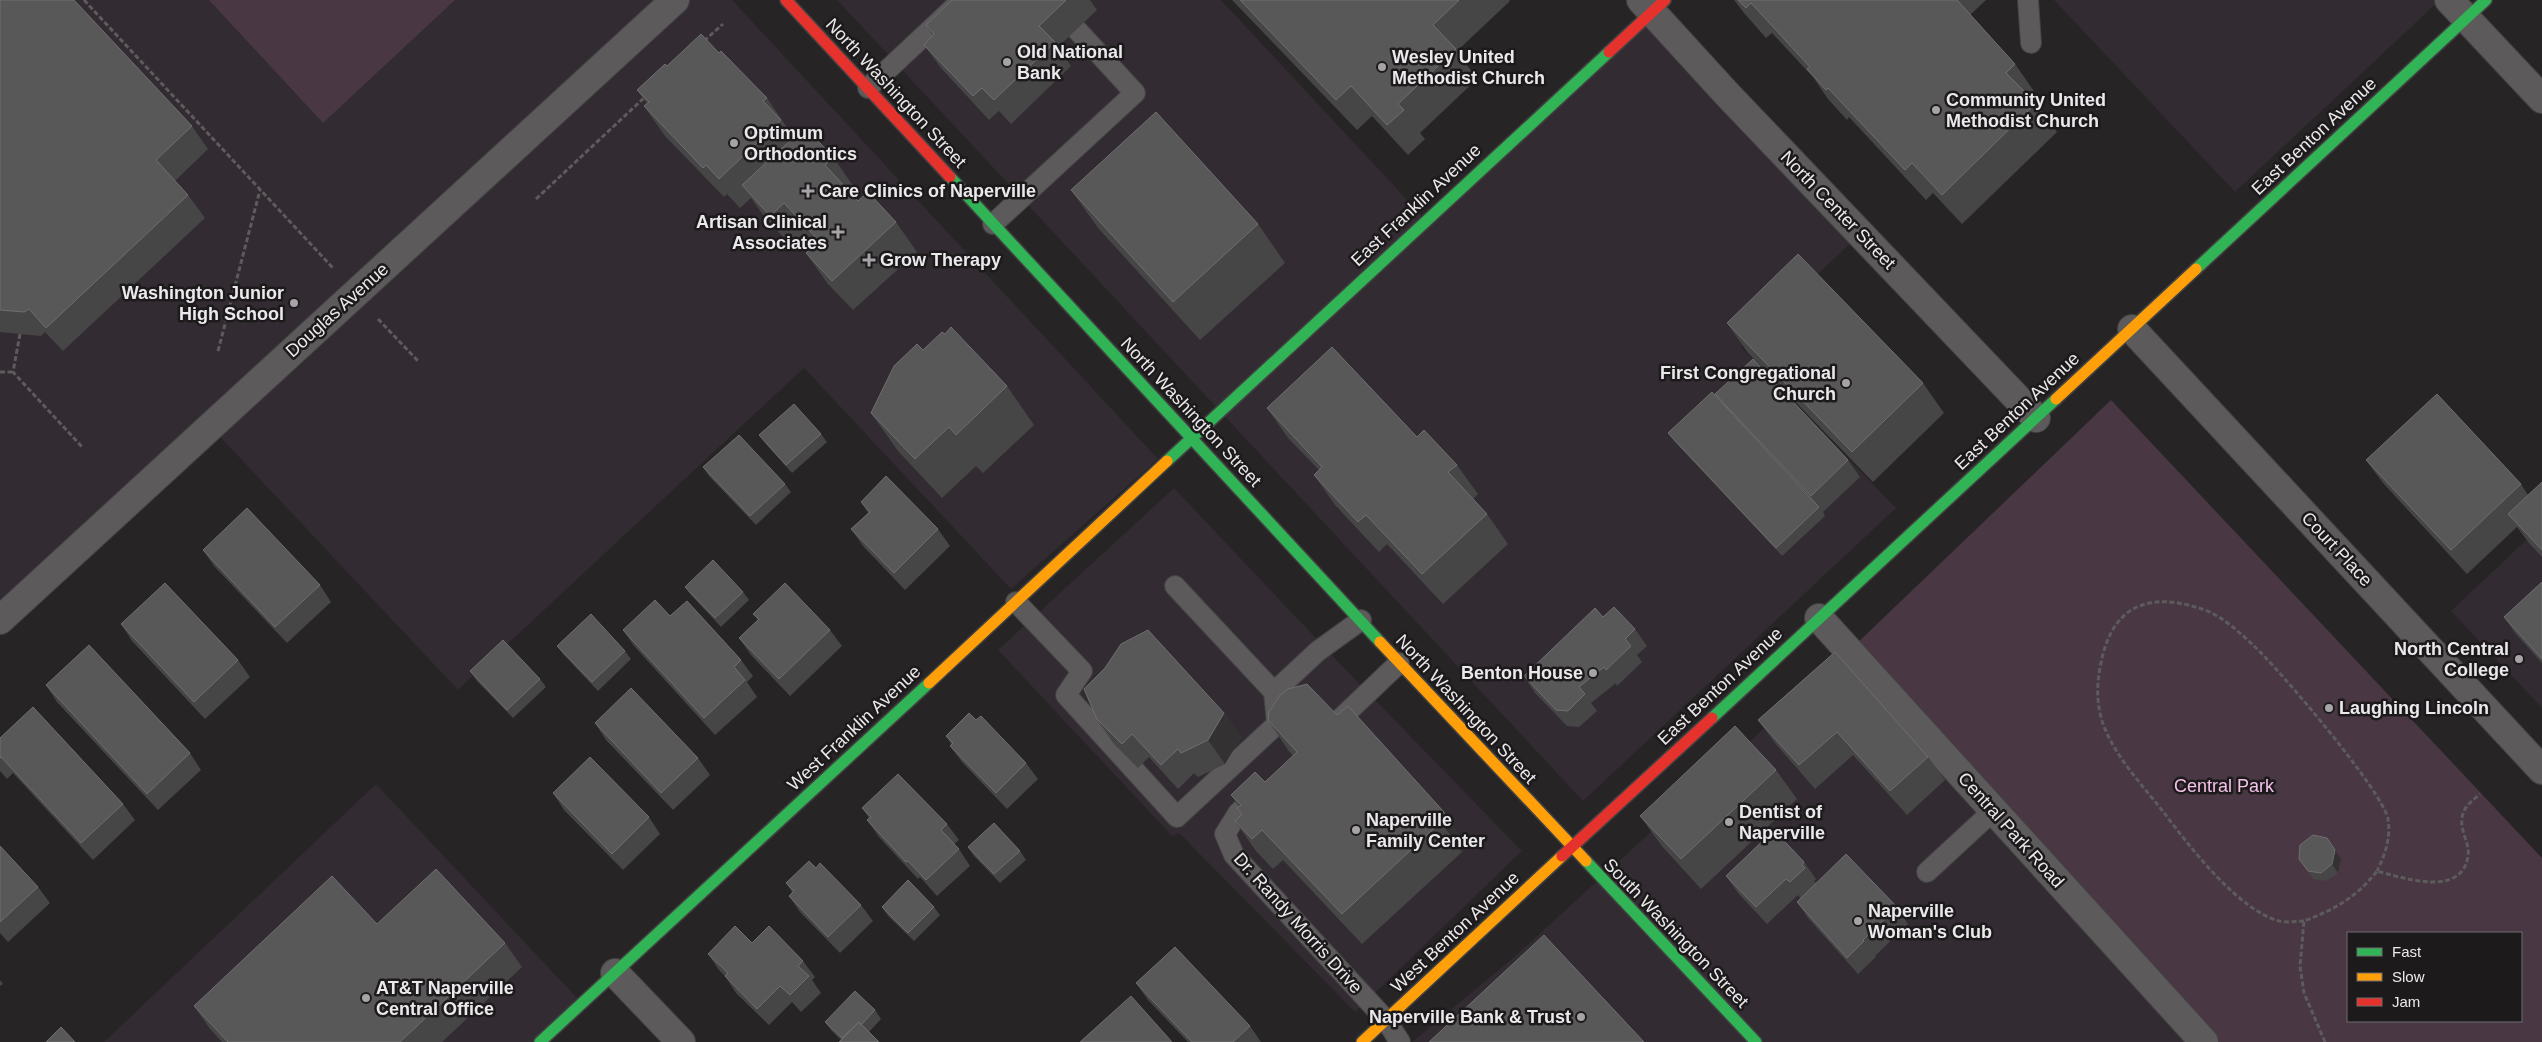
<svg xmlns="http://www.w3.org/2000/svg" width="2542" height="1042" font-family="Arial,sans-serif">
<rect width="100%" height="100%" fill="#262425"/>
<path fill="#322b31" d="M0 0H732L1158 459 1011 589 804 368 458 690 209 425 0 617Z
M837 0H1221L1425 219 1650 9 1857 237 1741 347 1896 508 1583 801Z
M2054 0H2440L2235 192Z
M1174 488 1348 672 1522 851 1355 1012 1179 833 1172 836 998 650Z
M2542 525V708L2451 611Z
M1852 648 2209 1042H1412L1513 958Z
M376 784 578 999 532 1042H104Z"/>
<path fill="#493744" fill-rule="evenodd" d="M209 0H455L323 123Z
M2111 400 2542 858V1042H2209L1852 648ZM2348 933H2521V1021H2348Z"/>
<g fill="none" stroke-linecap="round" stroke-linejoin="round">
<g stroke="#434243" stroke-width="22">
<path id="lane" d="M2028 0 2031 43
M868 88 962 0
M993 224 1135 93 1077 30
M1016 602 1082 671 1066 695 1177 817 1277 724 1274 692 1175 586
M1274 692 1318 651 1361 620
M1336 723 1399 663
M1260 792 1238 813 1225 834 1234 855 1386 1020 1400 1042
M1927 872 1993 811"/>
</g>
<g stroke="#434243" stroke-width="30">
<path id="street" d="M1641 0 1726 93 2036 418
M2449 0 2542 99
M2132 329 2542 770
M1819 618 2204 1042
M0 620 675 0
M615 973 681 1042"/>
</g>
<g stroke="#434243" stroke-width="14">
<path id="fast" d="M950 177 1380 642
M2196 269 2486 0
M1167 461 1609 52
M1712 718 2056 399
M1586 861 1756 1042
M540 1042 929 683"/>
</g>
<g stroke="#434243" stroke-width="14">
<path id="slow" d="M2056 399 2196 269
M1380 642 1586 861
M929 683 1167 461
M1362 1042 1562 856"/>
</g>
<g stroke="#434243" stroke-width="14">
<path id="jam" d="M786 0 950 177
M1609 52 1665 0
M1562 856 1712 718"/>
</g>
<path stroke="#5d5b5c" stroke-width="3" stroke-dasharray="5 2.5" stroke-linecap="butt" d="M84 0 333 268
M704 41 723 24
M536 199 645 97
M378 319 419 362
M20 334 13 372 83 448
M218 351 260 190
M0 372H13
M2304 921C2296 921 2286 923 2279 921 2238 910 2190 847 2165 814 2144 787 2118 760 2105 729 2097 710 2096 688 2100 668 2110 608 2145 590 2202 609 2221 615 2239 632 2253 645 2279 669 2382 790 2388 819 2391 838 2385 855 2377 871
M2325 1042 2304 993 2300 966 2304 921C2334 910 2357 897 2377 871 2403 878 2462 898 2468 856 2470 843 2460 832 2462 818 2463 807 2472 801 2480 794"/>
<use href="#lane" stroke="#5c5a5b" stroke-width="20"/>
<use href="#street" stroke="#5c5a5b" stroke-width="28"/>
<use href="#fast" stroke="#30b455" stroke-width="11"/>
<use href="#slow" stroke="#ff9f0a" stroke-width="11"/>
<use href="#jam" stroke="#e5322d" stroke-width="11"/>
</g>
<path fill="#474647" d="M0 0 192 126 208 149 175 181 188 195 205 218 63 351 45 332 41 336 0 332Z
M952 0H1090L1097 10 1058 47 1071 66 1011 124 999 111 989 120 941 68 924 45 933 36 926 25Z
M1232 0H1509L1510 1 1457 51 1477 79 1420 133 1425 139 1408 155 1372 116 1357 130Z
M1734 0H1986L1970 15 2015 64 2036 94 2031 98 2036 103 2057 132 1962 224 1933 193 1926 200 1849 117 1847 120 1828 99 1813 77 1772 33 1766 38 1744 13Z
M719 53 767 98 794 138 833 157 854 187 849 191 858 201 896 222 917 252 853 310 827 283 806 253 816 244 805 233 791 246 763 215 751 198 740 208 727 194 724 197 665 136 644 106 647 104 637 90 667 66Z
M1071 190 1258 224 1285 263 1200 340 1098 228Z
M1727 323 1923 383 1944 413 1873 482 1748 353Z
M923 350 1007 386 1034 425 983 473 976 466 942 498 898 451 871 413Z
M1715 394 1848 460 1860 477 1823 512 1825 516 1782 556 1674 441 1668 433 1720 402Z
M1267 408 1417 437 1457 465 1478 494 1473 499 1487 514 1508 544 1443 604 1387 544 1379 552 1335 505 1314 475 1319 470 1288 438Z
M821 434 827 442 792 473 765 443 759 435Z
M2366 460 2521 484 2528 495 2542 482V557L2529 543 2517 527 2467 574 2383 483Z
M703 467 785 484 791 492 756 525 709 476Z
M861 502 938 529 950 546 905 590 863 546 851 529 868 513Z
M203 550 320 585 331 602 287 643 214 566Z
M2542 582V663L2515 633 2504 617Z
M685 587 743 592 749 600 721 627 691 595Z
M753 614 830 630 842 646 790 696 751 655 739 638 758 620Z
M670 616 741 660 753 676 747 682 757 697 715 735 634 646 623 630Z
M1603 617 1635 629 1647 646 1637 655 1642 662 1617 686 1616 683 1591 703 1597 711 1579 727 1567 726 1535 693 1524 676Z
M121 624 238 660 250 677 205 719 132 641Z
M557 646 625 651 631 659 598 691 563 654Z
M1835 652 1928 757 1945 780 1907 815 1853 755 1815 789 1775 743 1758 720Z
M470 671 540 679 546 687 513 718 476 680Z
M46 685 190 753 201 770 158 810 57 702Z
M1224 713 1241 737 1225 764 1198 777 1194 773 1178 789 1149 757 1138 768 1113 743 1097 719Z
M1337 715 1465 841 1466 847 1462 852 1362 944 1283 860 1273 869 1256 851 1235 821 1242 815 1237 808 1239 807 1231 795 1265 782 1293 756 1288 750 1268 720Z
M976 720 1026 763 1038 779 1007 809 962 762 950 746 951 744 946 736Z
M595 723 698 758 710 775 673 810 606 740Z
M0 738 123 804 135 820 93 860 13 773 7 779 0 771Z
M1776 770 1797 799 1701 889 1661 845 1640 816Z
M553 793 649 817 660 834 623 870 564 810Z
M862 808 947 824 959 840 954 844 959 849 970 866 937 896 920 877 918 879 879 837 867 820 869 818Z
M0 846 38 887 50 903 8 942 0 933Z
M968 847 1020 851 1026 860 1000 883 974 856Z
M2299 859H2341L2338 873 2326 881 2313 879Z
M1804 862 1816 879 1814 881 1816 883 1897 907 1908 924 1875 956 1876 957 1858 974 1808 918 1797 902 1800 898 1798 895 1767 924 1738 893 1726 876Z
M816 868 861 905 873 921 840 953 800 912 789 896 792 892 786 883Z
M882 907H934L940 915 914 941 888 916Z
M377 924 505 943 522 967 442 1042H222L210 1029 194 1006Z
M708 954 803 961 815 977 812 980 821 993 801 1012 792 1002 769 1025 736 993 725 976 719 970Z
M0 980 3 984 0 986Z
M1136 983 1250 1026 1261 1042H1188L1148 1000Z
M875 1010 881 1019 869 1032 841 1040 831 1030 825 1022Z"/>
<path fill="#333132" d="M1224 713 1241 737 1225 764 1208 740Z
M1444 812 1465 841 1466 847 1462 852 1441 822Z
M2333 847 2341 859 2338 873 2332 864Z"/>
<path fill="#595859" stroke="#706e70" d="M0 0H74L192 126 156 160 188 195 46 328 29 309 24 312 0 310Z
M952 0H1066L1039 26 1055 42 994 100 982 88 973 96 924 45 934 34 926 25Z
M1240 0H1459L1433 25 1456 49 1398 104 1404 110 1387 125 1351 86 1336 100Z
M1738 0H1957L2015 64 2006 73 2036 103 1942 195 1912 163 1905 170 1828 88 1826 90 1807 69 1810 67 1751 3 1746 8Z
M701 34 719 53 721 51 767 98 763 101 781 120 719 179 706 165 703 168 644 106 649 102 637 90 665 64 667 66Z
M1156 112 1258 224 1173 302 1071 190Z
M805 127 833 157 825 165 858 201 868 192 896 222 832 281 806 253 819 241 784 203 770 216 742 185Z
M1798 254 1923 383 1852 452 1727 323Z
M951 327 1007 386 956 435 949 427 915 459 871 413 894 366 917 344 923 350 942 332 945 334Z
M1332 347 1417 437 1424 430 1457 465 1448 472 1487 514 1422 574 1366 515 1358 522 1314 475 1322 467 1267 408Z
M1753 359 1848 460 1811 496 1715 394Z
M1712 392 1819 507 1776 548 1668 433Z
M2437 394 2521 484 2451 550 2366 460Z
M794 404 821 434 786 465 759 435Z
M739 435 785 484 750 516 703 467Z
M886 476 938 529 894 573 851 529 870 512 861 502Z
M2542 482V550L2508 514Z
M247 508 320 585 275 627 203 550Z
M713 560 743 592 715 618 685 587Z
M2542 582V659L2504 617Z
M165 583 238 660 194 702 121 624Z
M785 583 830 630 779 679 739 638 759 619 753 614Z
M655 600 670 616 687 601 741 660 734 667 745 680 704 718 623 630Z
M1614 607 1635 629 1625 639 1631 646 1606 670 1604 667 1579 687 1585 694 1568 711 1556 710 1524 676 1595 608 1603 617Z
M591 614 625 651 592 682 557 646Z
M1148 630 1224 713 1208 740 1181 753 1178 749 1161 765 1132 734 1122 744 1097 719 1084 689 1105 668 1121 644Z
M503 640 540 679 507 710 470 671Z
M89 645 190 753 147 794 46 685Z
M1835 652 1928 757 1890 791 1837 732 1799 765 1758 720Z
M1307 684 1337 715 1348 706 1444 812 1445 817 1441 822 1342 914 1262 830 1252 839 1235 821 1242 814 1237 808 1241 805 1231 795 1255 772 1265 782 1297 752 1268 720 1269 712 1280 695 1288 689Z
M631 688 698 758 661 793 595 723Z
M33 707 123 804 81 843 1 757 0 758V738Z
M969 713 976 720 981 716 1026 763 996 793 950 746 953 743 946 736Z
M1735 726 1776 770 1681 859 1640 816Z
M590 757 649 817 612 854 553 793Z
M898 774 947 824 941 830 959 849 926 880 908 861 906 862 867 820 871 817 862 808Z
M994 823 1020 851 994 874 968 847Z
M1774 830 1804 862 1802 865 1805 868 1790 882 1786 879 1756 907 1726 876Z
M2313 835 2327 838 2335 850 2332 864 2321 873 2308 871 2299 859 2300 845Z
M0 846 38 887 0 922Z
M1846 854 1897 907 1863 940 1864 941 1847 958 1797 902Z
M809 861 816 868 820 863 861 905 828 937 789 896 794 891 786 883Z
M436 869 505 943 400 1042H228L194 1006 332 876 377 924Z
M908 880 934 907 908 933 882 907Z
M735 926 752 943 769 926 803 961 798 966 809 976 790 995 780 986 757 1009 725 976 728 973 708 954Z
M1544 935 1644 1042H1429Z
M1175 947 1250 1026 1233 1042H1192L1136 983Z
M855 991 875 1010 861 1025 859 1022 842 1038 825 1022Z
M1131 996 1172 1042H1080Z
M859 1022 879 1042H839Z
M61 1027 75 1042H46Z"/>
<g fill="#a6a4a6" stroke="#1d1a1c" stroke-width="2">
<circle cx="1007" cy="62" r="5"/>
<circle cx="1382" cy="67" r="5"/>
<circle cx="1936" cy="110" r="5"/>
<circle cx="734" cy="143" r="5"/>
<path d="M805.5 183.5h5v5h5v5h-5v5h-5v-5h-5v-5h5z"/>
<path d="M835.5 224.5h5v5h5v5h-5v5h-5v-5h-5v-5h5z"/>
<path d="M866.5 252.5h5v5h5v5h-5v5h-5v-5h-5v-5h5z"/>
<circle cx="294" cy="303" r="5"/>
<circle cx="1846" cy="383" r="5"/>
<circle cx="2519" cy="659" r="5"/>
<circle cx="1593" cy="673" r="5"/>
<circle cx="2329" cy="708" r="5"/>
<circle cx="1729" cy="822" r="5"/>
<circle cx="1356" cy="830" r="5"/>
<circle cx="1858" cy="921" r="5"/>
<circle cx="366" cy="998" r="5"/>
<circle cx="1581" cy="1017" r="5"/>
</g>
<g text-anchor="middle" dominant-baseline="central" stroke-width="5" stroke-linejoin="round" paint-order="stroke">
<g font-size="18" font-weight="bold" fill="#ebe9eb" stroke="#1d1a1c" text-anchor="start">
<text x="1017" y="52">Old National<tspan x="1017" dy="21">Bank</tspan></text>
<text x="1392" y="57">Wesley United<tspan x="1392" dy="21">Methodist Church</tspan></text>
<text x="1946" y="100">Community United<tspan x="1946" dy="21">Methodist Church</tspan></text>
<text x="744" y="133">Optimum<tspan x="744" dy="21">Orthodontics</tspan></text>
<text x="819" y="191">Care Clinics of Naperville</text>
<text x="827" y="222" text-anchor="end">Artisan Clinical<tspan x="827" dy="21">Associates</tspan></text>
<text x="880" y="260">Grow Therapy</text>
<text x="284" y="293" text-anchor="end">Washington Junior<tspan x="284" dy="21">High School</tspan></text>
<text x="1836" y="373" text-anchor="end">First Congregational<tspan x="1836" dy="21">Church</tspan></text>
<text x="2509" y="649" text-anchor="end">North Central<tspan x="2509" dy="21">College</tspan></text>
<text x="1583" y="673" text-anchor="end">Benton House</text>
<text x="2339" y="708">Laughing Lincoln</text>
<text x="1739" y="812">Dentist of<tspan x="1739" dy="21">Naperville</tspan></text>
<text x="1366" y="820">Naperville<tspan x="1366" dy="21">Family Center</tspan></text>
<text x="1868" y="911">Naperville<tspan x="1868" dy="21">Woman's Club</tspan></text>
<text x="376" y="988">AT&amp;T Naperville<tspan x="376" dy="21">Central Office</tspan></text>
<text x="1571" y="1017" text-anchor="end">Naperville Bank &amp; Trust</text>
</g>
<g font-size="18" fill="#ebe9eb" stroke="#1d1a1c">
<text transform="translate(896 93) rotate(47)">North Washington Street</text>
<text transform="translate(2314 136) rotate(-43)">East Benton Avenue</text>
<text transform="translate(1416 205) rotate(-43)">East Franklin Avenue</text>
<text transform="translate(1838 210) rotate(46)">North Center Street</text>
<text transform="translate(337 310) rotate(-42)">Douglas Avenue</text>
<text transform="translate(2017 411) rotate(-43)">East Benton Avenue</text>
<text transform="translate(1191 412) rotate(47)">North Washington Street</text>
<text transform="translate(2337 549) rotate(47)">Court Place</text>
<text transform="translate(1720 686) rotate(-43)">East Benton Avenue</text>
<text transform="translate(1466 709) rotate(47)">North Washington Street</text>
<text transform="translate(854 728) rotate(-43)">West Franklin Avenue</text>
<text transform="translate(2011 830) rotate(48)">Central Park Road</text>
<text transform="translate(1298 923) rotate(48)">Dr. Randy Morris Drive</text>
<text transform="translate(1455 932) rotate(-43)">West Benton Avenue</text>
<text transform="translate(1676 933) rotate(46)">South Washington Street</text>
</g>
<g font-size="18" fill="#f3c1e8" stroke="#1d1a1c">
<text x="2224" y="786">Central Park</text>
</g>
</g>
<rect x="2347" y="932" width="175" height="90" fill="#1d1a1c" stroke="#6f6d6f"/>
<rect x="2357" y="948" width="25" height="8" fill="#30b455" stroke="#6f6d6f"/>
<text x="2392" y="957" font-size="15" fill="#ebe9eb">Fast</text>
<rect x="2357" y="973" width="25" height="8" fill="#ff9f0a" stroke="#6f6d6f"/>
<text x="2392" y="982" font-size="15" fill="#ebe9eb">Slow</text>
<rect x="2357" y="998" width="25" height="8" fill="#e5322d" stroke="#6f6d6f"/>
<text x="2392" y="1007" font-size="15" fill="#ebe9eb">Jam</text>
</svg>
